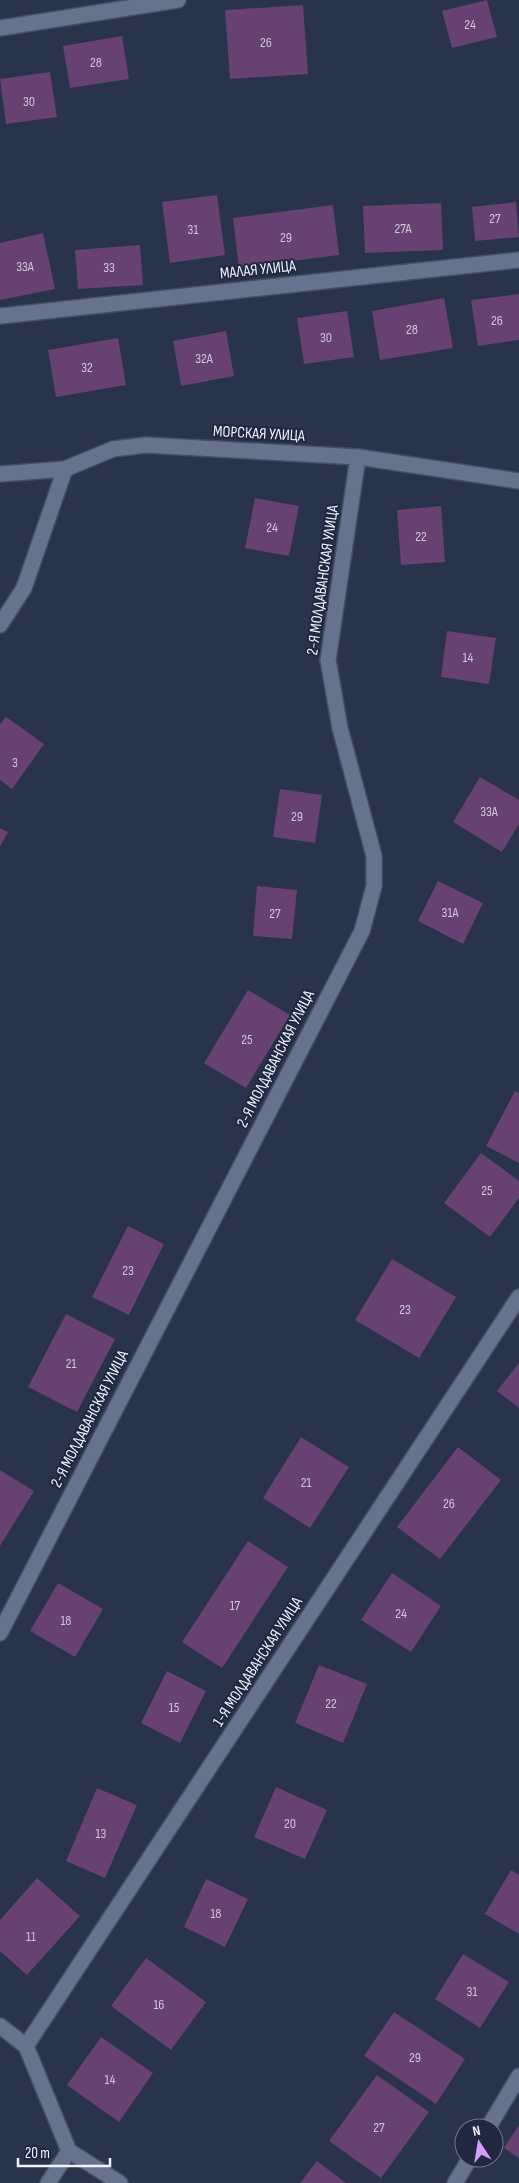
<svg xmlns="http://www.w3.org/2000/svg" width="519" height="2183" font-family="'Sofia Sans Condensed',sans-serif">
<rect width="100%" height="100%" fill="#29334b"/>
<path fill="#664171" d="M487 0 497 37 452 48 442 11Z
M303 5 308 74 230 79 225 10Z
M122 36 129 79 70 88 63 46Z
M50 72 57 117 6 124 0 79Z
M217 195 225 255 170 263 162 202Z
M516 202 519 237 475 241 472 207Z
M441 203 443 250 365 253 363 206Z
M333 205 339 255 239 268 233 218Z
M43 233 55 289 0 300V243Z
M140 245 143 285 78 289 75 250Z
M519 294V340L478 346 471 300Z
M444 298 453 348 380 360 372 311Z
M347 311 354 357 304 364 297 318Z
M226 331 234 376 181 386 173 341Z
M118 338 126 385 56 397 48 350Z
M255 498 299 506 289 556 245 548Z
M441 506 445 562 401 565 397 510Z
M447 631 496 638 489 684 441 677Z
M6 717 44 744 12 789 0 780V724Z
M480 777 519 800V824L502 852 453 822Z
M280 789 322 795 315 843 273 837Z
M0 828 8 832 0 847Z
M438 881 483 903 463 944 418 921Z
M257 886 297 890 292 939 253 936Z
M248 990 290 1015 246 1088 204 1063Z
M515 1091 519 1093V1163L486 1146Z
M481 1153 519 1181V1198L490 1237 444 1203Z
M128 1226 164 1244 129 1315 92 1297Z
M392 1259 456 1297 419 1358 355 1320Z
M66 1314 115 1339 77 1412 28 1387Z
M519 1363V1408L497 1391Z
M301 1437 349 1467 310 1528 263 1498Z
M458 1447 501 1480 440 1559 397 1527Z
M0 1470 34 1491 0 1546Z
M248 1541 288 1567 222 1668 182 1642Z
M392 1573 441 1606 411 1652 361 1620Z
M58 1583 103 1609 75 1657 30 1631Z
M319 1665 367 1684 343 1743 295 1723Z
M167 1671 206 1691 180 1743 141 1723Z
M276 1787 327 1810 305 1859 254 1837Z
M97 1788 137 1805 105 1878 66 1861Z
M511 1870 519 1875V1934L485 1914Z
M37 1878 80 1916 27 1975 0 1951V1920Z
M206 1879 248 1899 225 1947 184 1927Z
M463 1954 509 1982 480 2028 435 1999Z
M146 1958 206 2002 171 2050 111 2006Z
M394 2012 465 2059 436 2104 364 2056Z
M101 2037 153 2073 119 2122 67 2085Z
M377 2075 429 2112 381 2178 329 2141Z
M519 2125V2158L504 2148Z
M317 2161 346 2183H300Z"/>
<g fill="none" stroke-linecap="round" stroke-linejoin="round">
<g stroke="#464e61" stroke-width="18">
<path id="minor" d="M0 28 178 0
M0 316 519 260
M0 474 65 469 113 449 146 445 358 457 519 481
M0 625 24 588 65 469
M0 1633 362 931 374 886V856L340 728 328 660 358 457
M0 2026 26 2046 69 2151 120 2183
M26 2046 519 1297
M488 2128 519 2076
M48 2183 69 2151
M455 2183 470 2158"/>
</g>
<use href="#minor" stroke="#67738e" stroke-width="15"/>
</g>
<g text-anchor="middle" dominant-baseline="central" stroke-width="4" stroke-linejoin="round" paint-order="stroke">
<g font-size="14" fill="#cdc6d9">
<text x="470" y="24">24</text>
<text x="266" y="42">26</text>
<text x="96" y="62">28</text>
<text x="29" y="101">30</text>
<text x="495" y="218">27</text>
<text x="403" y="228">27А</text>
<text x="193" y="229">31</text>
<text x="286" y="237">29</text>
<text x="25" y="266">33А</text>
<text x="109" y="267">33</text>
<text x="497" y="320">26</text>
<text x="412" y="329">28</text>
<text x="326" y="337">30</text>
<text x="204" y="358">32А</text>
<text x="87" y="367">32</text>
<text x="272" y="527">24</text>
<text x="421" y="536">22</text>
<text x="468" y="657">14</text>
<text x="15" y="762">3</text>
<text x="489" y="811">33А</text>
<text x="297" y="816">29</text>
<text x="450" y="912">31А</text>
<text x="275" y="913">27</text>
<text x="247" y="1039">25</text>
<text x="487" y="1190">25</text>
<text x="128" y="1270">23</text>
<text x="405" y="1309">23</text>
<text x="71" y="1363">21</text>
<text x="306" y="1482">21</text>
<text x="449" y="1503">26</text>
<text x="235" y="1605">17</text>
<text x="401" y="1613">24</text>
<text x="66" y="1620">18</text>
<text x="331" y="1703">22</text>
<text x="174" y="1707">15</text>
<text x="290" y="1823">20</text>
<text x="101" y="1833">13</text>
<text x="216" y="1913">18</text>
<text x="31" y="1936">11</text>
<text x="472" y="1991">31</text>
<text x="159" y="2004">16</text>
<text x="415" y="2057">29</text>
<text x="110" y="2079">14</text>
<text x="379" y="2127">27</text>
</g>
<g font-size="16" fill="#eff3fc" stroke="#1f2840">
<text transform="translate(258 270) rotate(-6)">МАЛАЯ УЛИЦА</text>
<text transform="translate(259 434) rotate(3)">МОРСКАЯ УЛИЦА</text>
<text transform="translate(323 580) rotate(-82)">2-Я МОЛДАВАНСКАЯ УЛИЦА</text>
<text transform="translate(276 1059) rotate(-63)">2-Я МОЛДАВАНСКАЯ УЛИЦА</text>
<text transform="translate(90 1419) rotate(-63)">2-Я МОЛДАВАНСКАЯ УЛИЦА</text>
<text transform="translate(258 1662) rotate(-57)">1-Я МОЛДАВАНСКАЯ УЛИЦА</text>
</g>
</g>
<g transform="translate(479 2143) rotate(348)"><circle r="24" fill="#1f2840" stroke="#72798b"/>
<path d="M0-4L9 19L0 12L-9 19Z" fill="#d49cfc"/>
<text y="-8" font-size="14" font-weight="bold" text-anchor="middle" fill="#eff3fc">N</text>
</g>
<path d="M18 2158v8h92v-8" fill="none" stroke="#eff3fc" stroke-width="2.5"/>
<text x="25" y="2158" font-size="15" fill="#eff3fc" stroke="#1f2840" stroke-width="4" paint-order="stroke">20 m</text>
</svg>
